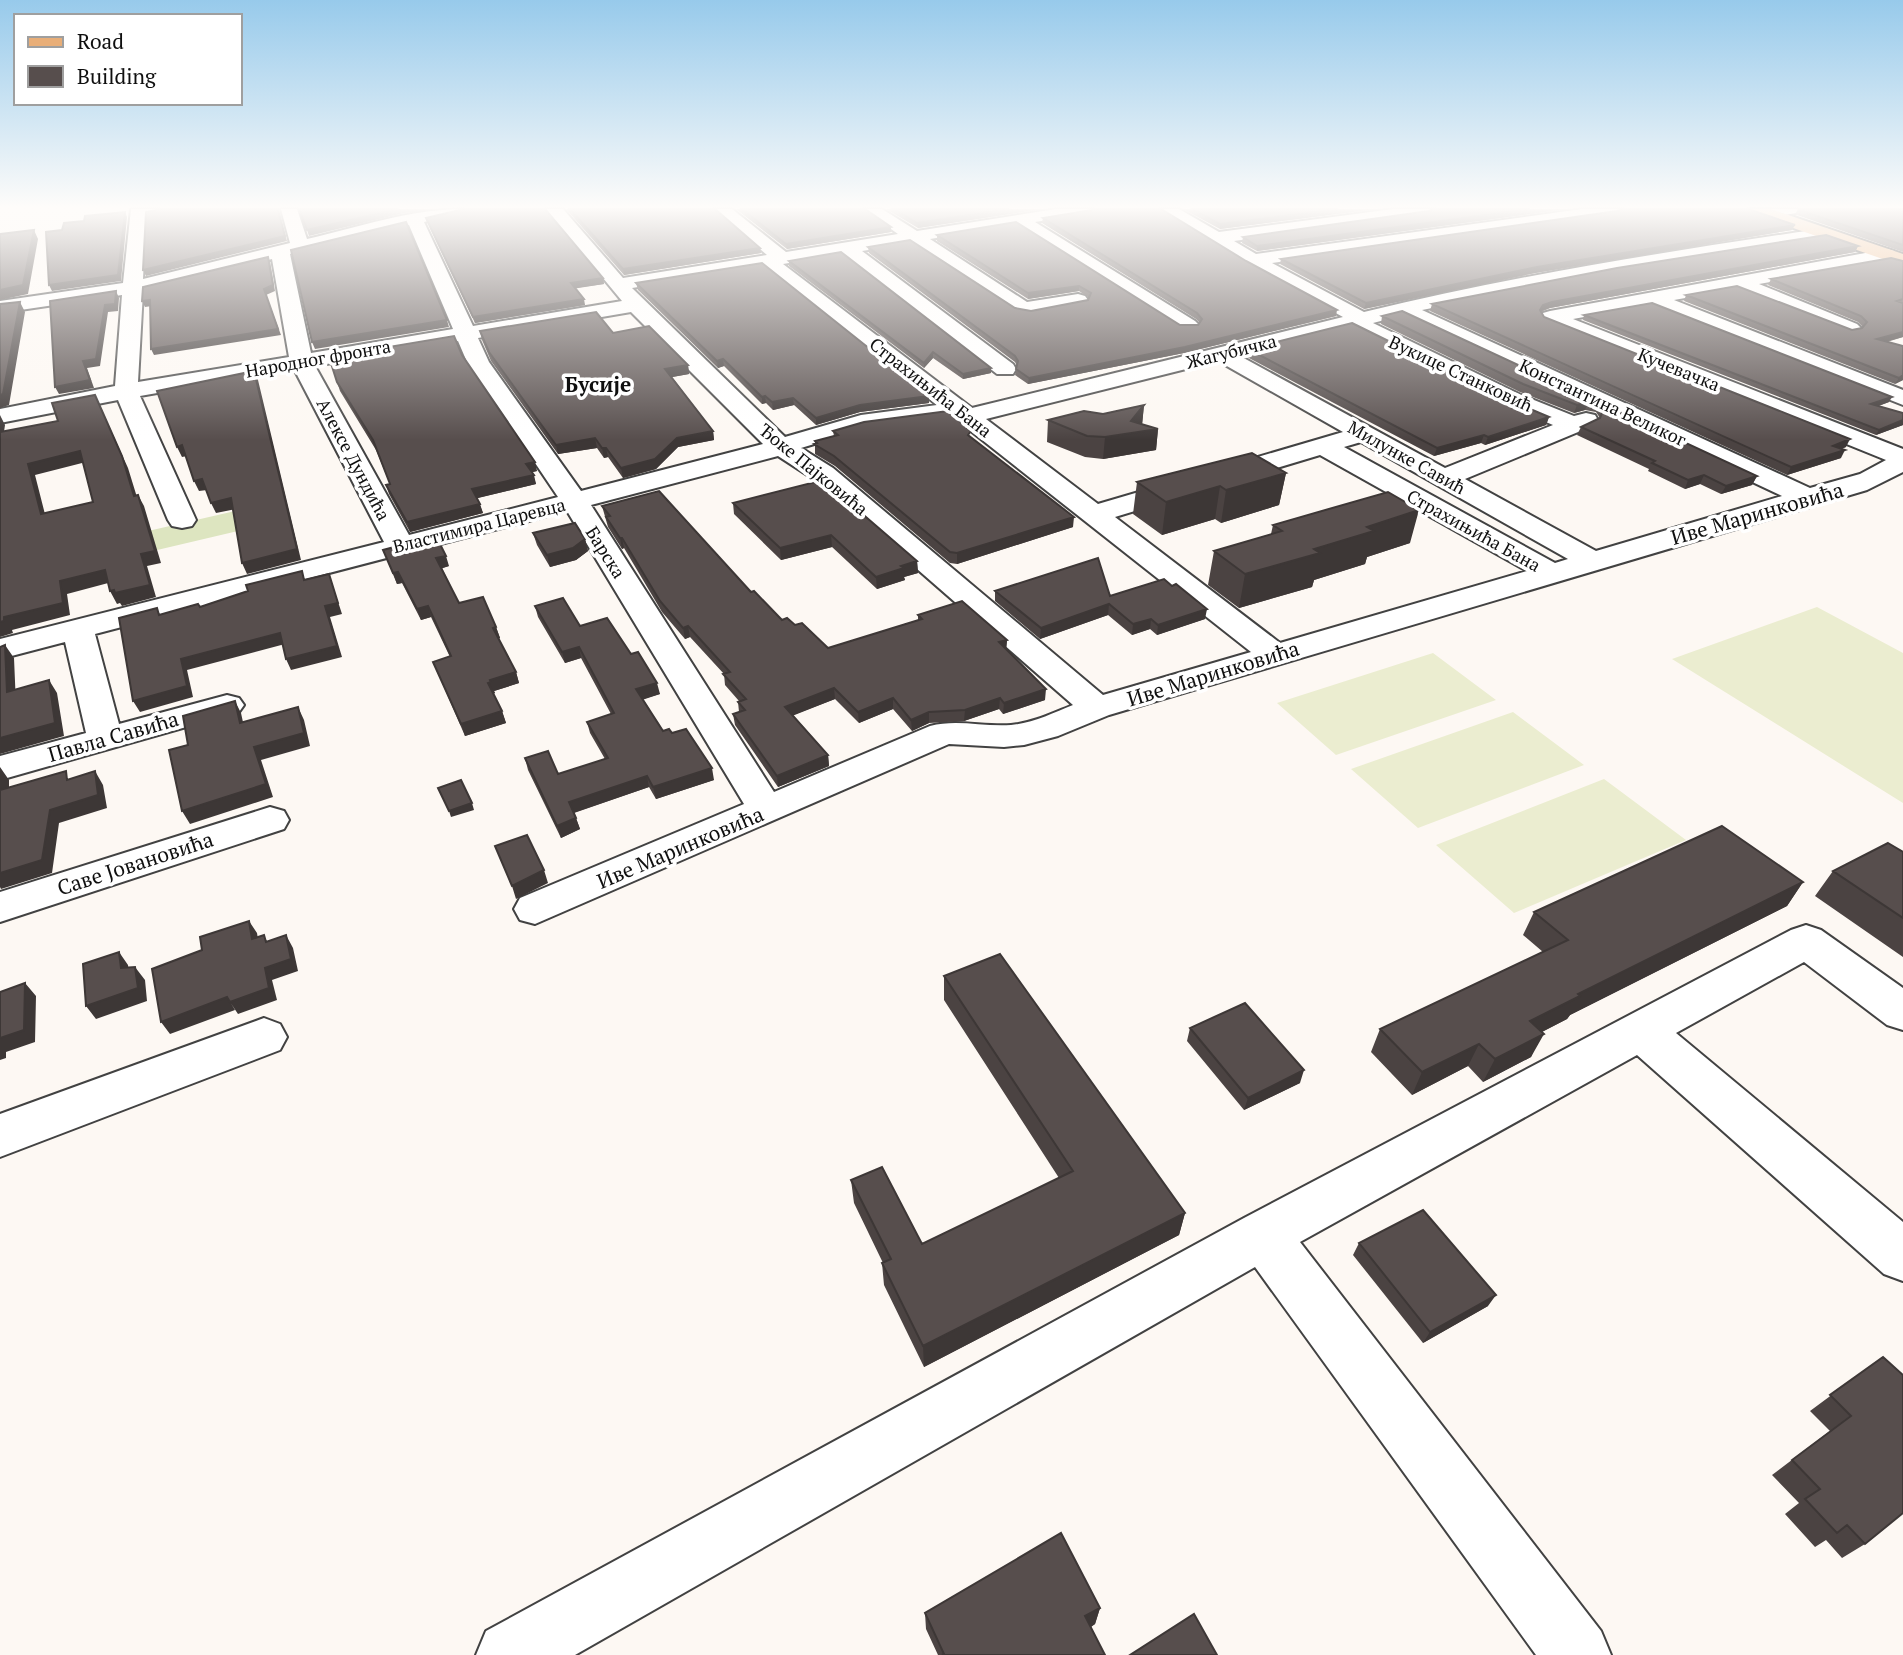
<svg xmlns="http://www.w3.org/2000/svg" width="1903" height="1655" font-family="'PT Serif',serif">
<rect width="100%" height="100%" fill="#fdf8f3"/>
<path fill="#dde5c0" d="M257 506 263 525 0 587V565Z"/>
<path fill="#ebedd0" d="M1817 607 1903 653V803L1672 659Z
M1433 653 1496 700 1336 755 1277 703Z
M1513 712 1584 765 1418 828 1351 769Z
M1604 779 1686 840 1514 913 1436 845Z"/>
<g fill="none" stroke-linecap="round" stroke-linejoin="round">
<g stroke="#424242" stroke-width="4">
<path id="minor" d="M131 209H160L158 213 146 215 143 279 290 243 281 209H297L307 239C359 227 411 209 463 209L461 213 424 222 473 326 622 301 546 209H563L623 278 767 255 714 209H732L786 252 898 234 863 209H882L917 231 1056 209H1093L1091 213 1085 214 1035 222 1195 321 1199 325 1195 329H1181L1016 225 930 239 1027 302 1078 294 1085 296 1088 300 1085 304 1030 314 1015 311 911 243 862 251 1013 364 1016 369 1013 374H997L842 254 783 264 972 408 1343 317 1246 264 1162 213 1160 209H1179L1219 232 1393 209H1435L1427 214 1234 241 1256 254 1582 209H1623L1615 214 1272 263 1364 312C1515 275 1671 251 1826 228L1835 233 1832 237 1614 272 1422 310 1810 488 1860 474 1886 460 1543 321 1540 317 1543 313 1550 311 1887 249 1894 251 1896 255 1887 261 1759 284 1857 324 1861 328 1857 332 1850 334 1735 289 1674 300 1903 390V405L1650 305 1573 319 1903 449V472L1867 490 1109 715 1058 736 1024 745 1004 747 949 744 535 924 520 920 514 909 520 898 744 804 567 511 95 634 119 724 227 695 239 698 244 705 239 712 0 780V756L86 733 65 642 0 659V639L384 542 294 369 140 396 196 520 192 526 182 528 172 526 168 520 118 400 0 423V409L115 386 122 295 0 313V301L123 283ZM409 225 453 329 311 353 290 254ZM272 259 289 357 138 382 143 291ZM763 267 937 405 861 415 785 437 632 288ZM631 312 763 444 581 491 489 362 478 338ZM1400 316 1782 496 1596 551 1465 479 1595 425 1598 420 1595 415 1586 413 1574 416 1519 394 1373 323ZM1351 328 1503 404 1553 425 1445 468 1240 356ZM458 341 467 362 558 497 409 535 315 366ZM1218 361 1343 432 1098 504 986 419ZM953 417 1251 652 1103 695 833 468 801 448 864 429ZM1361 442 1568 559 1555 563 1344 447ZM1320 455 1527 571 1280 643 1115 517ZM778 456 815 480 1073 705C1053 713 1033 723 1011 725 983 727 957 719 930 726L774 792 591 505Z
M1762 209H1798L1796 213 1768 218 1759 213Z
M270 807 284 811 289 820 284 829 0 922V892Z
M1806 925 1821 930 1903 988V1030L1887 1025 1804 962 1676 1033 1903 1222V1281L1884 1274 1637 1055 1300 1242 1601 1631 1611 1655H1536L1255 1267 575 1655H476L486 1631 1244 1218 1791 930Z
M264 1018 280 1024 287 1037 280 1050 0 1157V1114Z"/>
</g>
<g stroke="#202020" stroke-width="4">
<path id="major" d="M1748 209H1771L1903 254V266L1750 213Z"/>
</g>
<use href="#minor" fill="#fff" fill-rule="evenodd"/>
<use href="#major" fill="#e8ae78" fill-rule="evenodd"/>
</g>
<path fill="#4b4342" d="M566 209H715L760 248 761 253 624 275Z
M736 209H865L891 227V232L787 249Z
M886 209H1042L918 228Z
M1183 209H1376L1220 229Z
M1566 209 1257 251 1242 243 1243 237 1429 211Z
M1800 209H1903V252L1797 215Z
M460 210 603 278 604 284 575 288 585 305 475 323 428 224 426 218Z
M1092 210H1161L1336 316 1184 353 1028 384 1015 375 1017 366 1015 362 869 253 868 247 1015 308 1031 311 1088 300V297L1079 291 1028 299 937 241V235L1016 222 1180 325H1198L1200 323 1196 319 1042 223 1043 218Z
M1751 210 1792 230 1535 273 1364 309 1280 264 1281 259 1617 211Z
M1858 246 1855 252 1550 308 1541 312 1544 317 1846 447 1841 449V458L1787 475 1430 311 1432 304Z
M789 261 991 373 963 379 933 358 924 368 789 266Z
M1903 261V337L1887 342 1903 346V380L1895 384 1684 301 1686 295 1852 330 1863 327 1858 322 1768 285 1771 279Z
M636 283 929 403 860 412 816 425 794 405 773 410 766 403 762 404 724 366 718 368 638 290Z
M1402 311 1757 476 1752 485 1721 494 1700 484 1685 489 1648 471 1649 469 1577 435 1581 427 1600 418 1596 412 1585 410 1574 413 1520 392 1381 324 1382 316Z
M1584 315 1889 402 1878 406 1903 413V425L1876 435 1583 320Z
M480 331 613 333 688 365 689 374 672 377 713 431 714 440 678 447 656 469 623 478 608 457 604 458 597 448 558 454 491 361 482 340Z
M1248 349 1504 398 1549 417 1546 425 1485 445 1481 443 1434 456 1247 357Z
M462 355 537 471 532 472 536 484 477 498 483 513 410 532 389 494 386 485 390 484 376 450 340 391 329 357Z
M1144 405 1142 424 1158 429 1156 450 1103 459 1085 457 1047 442 1048 420 1103 414Z
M833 431 971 437 1073 527 957 564 950 563 835 466 815 454V441L834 436Z
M1286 473 1279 505 1221 523 1215 519 1162 535 1133 514 1137 482Z
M733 503 917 561 918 573 904 577 905 580 877 589 832 547 781 560 734 514Z
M602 506 751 592 782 620 795 625 828 648 918 620V615L1007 640 1006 650 1045 700 1003 714 999 709 964 721 929 723 912 731 893 709 859 723 835 699 793 715 828 755 829 766 778 787 735 725 733 714 739 712 738 702 739 701 725 685 724 674 690 637 685 639 662 612 624 548 622 549 608 527Z
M1273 525 1410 543 1367 557 1365 564 1314 580 1312 587 1239 608 1208 585 1214 551 1271 534Z
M533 533 585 539 588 551 576 560 550 567 537 545Z
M383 550 449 566 442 568 459 603 496 627 500 638 498 639 516 672 519 683 494 691 495 693 493 694 502 711 506 723 465 736 433 662 450 657 431 617 421 620 402 583 397 584Z
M995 591 1110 596 1205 619 1157 635 1150 629 1132 635 1108 615 1040 639 995 601Z
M535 606 580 626 631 654 660 694 643 699 663 731 672 733 714 780 656 799 649 787 574 813 580 829 561 838 528 770 525 758 558 774 605 759 590 733 587 722 611 714 581 658 565 663 538 617Z
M1903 852V957L1815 896 1833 871Z
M1803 882 1787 906 1570 1015 1567 1019 1542 1032 1531 1057 1483 1082 1468 1066 1412 1095 1371 1052 1380 1029 1543 952 1523 935 1534 912Z
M944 976 1185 1213 1179 1235 924 1367 884 1285 882 1263H883L854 1203 851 1180 922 1244 1059 1178 944 1000Z
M1190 1028 1300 1083 1244 1110 1187 1041Z
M1359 1243 1488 1306 1423 1343 1353 1255Z
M1883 1357 1865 1544 1842 1558 1826 1540 1815 1547 1785 1514 1799 1503 1772 1475 1830 1431 1810 1411Z
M1100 1608 1095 1624 1091 1627 1105 1655H938L926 1629 925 1613Z"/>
<path fill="#3d3736" d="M278 209H279L278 210 287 241 146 276 143 270Z
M398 209H448L404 213 309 236 307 230Z
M1009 209H1042L918 228 917 223Z
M1338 209H1376L1220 229V224Z
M1530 209H1566L1257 251V246Z
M125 212 127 217 121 281 52 291 49 285Z
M1795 225 1792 230 1535 273 1364 309 1366 303 1537 267Z
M891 227V232L787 249 786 244Z
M34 230 38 239 28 294 0 300V290Z
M1858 246 1855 252 1550 308 1541 311 1540 310 1543 305 1552 302Z
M760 248 761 253 624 275 623 269Z
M268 257 270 262 275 291 266 295 281 335 154 355 151 349 264 289Z
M603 278 604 284 572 289 571 283Z
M1079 286V291L1028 299V293Z
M116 291 119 298 118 311 108 312 100 366 87 368 94 388 59 394 55 387 105 305Z
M584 299 585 305 475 323 473 317Z
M150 300 152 306 145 307 142 301Z
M20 302 25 312 9 405 0 408V395Z
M1337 310 1336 316 1184 353 1028 384 1029 378Z
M447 320 449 327 315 349 312 342Z
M1903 332V337L1873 345 1877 339Z
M933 352V358L924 368V363Z
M723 359 724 366 718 368 717 361Z
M688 365 689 374 667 378 665 369Z
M991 368V373L963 379V374Z
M254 371 258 380 301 560 247 574 242 563Z
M1903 375V380L1895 384 1899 378Z
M95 395 128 468 140 507 134 496Z
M765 396 766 403 762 404V397Z
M929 396V403L860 412 816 425V418L860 405Z
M1892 397 1889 402 1868 410 1871 404Z
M793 398 794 405 773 410 772 402Z
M1588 402 1585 410 1574 413 1577 405Z
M1144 405 1142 426 1158 429 1156 450 1103 459 1105 437 1131 421Z
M0 415 5 425 2 445 0 441Z
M1549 417 1546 425 1485 445 1488 437Z
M1903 420V425L1876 435 1879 430Z
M713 431 714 440 678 447 656 469 623 478 621 468 677 438Z
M1484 435 1481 443 1434 456 1437 448Z
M595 438 597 448 558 454 556 445Z
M1850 439 1846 447 1829 453 1833 446Z
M182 445 187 456 182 457 177 447Z
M602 448H606L608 457 604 458Z
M1845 450 1841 458 1787 475 1791 467Z
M80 451 86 462 35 475 48 526 41 514 28 464Z
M535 462 537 471 529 473 526 464Z
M1286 473 1279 505 1221 523 1226 490Z
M534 475 536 484 474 499 472 489Z
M1704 475 1700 484 1685 489 1688 480Z
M1757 476 1752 485 1721 494 1726 486Z
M202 479 207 490 199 491 194 481Z
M1220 486 1215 519 1162 535 1166 502Z
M138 495 144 506 161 563 147 566 156 597 122 606 120 603 117 604 110 591 141 554Z
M231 498 236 509 216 513 211 503Z
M480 504 483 513 410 532 407 522Z
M1419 510 1410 543 1367 557 1365 564 1314 580 1312 587 1239 608 1245 574 1314 549 1367 527Z
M1074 517 1073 527 957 564V553Z
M831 535 832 547 781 560 780 548Z
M620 538H622L624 548 622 549Z
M585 539 588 551 576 560 550 567 547 555Z
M446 556 449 566 440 569 436 558Z
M917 561 918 573 904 577 905 580 877 589 876 577 901 566Z
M105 570 112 582 67 594 70 615 12 630 13 633 0 637V622L4 617 60 581Z
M398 572 402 583 397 584 393 573Z
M329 574 342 614 330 617 342 657 291 670 286 659 325 606Z
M1109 604 1108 615 1040 639 1041 628Z
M428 606 431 617 421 620 417 609Z
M1207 609 1205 619 1157 635 1158 625Z
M1151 619 1150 629 1132 635 1133 624Z
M688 626 690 637 685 639 683 628Z
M496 627 500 638 496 639 493 628Z
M280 633 285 644 187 670 193 697 140 712 133 701 181 659Z
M1007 640 1006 650 999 642Z
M5 645 14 658 16 705 7 692Z
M579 647 581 658 565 663 562 652Z
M516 672 519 683 494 691 495 693 491 694 488 683 490 680Z
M49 680 57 693 64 736 0 754V738Z
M657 683 660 694 639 701 636 689Z
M834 688 835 699 787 718 785 707Z
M1046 689 1045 700 1003 714 1004 703Z
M893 698V709L859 723 858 712Z
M1000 698 999 709 964 721 965 710Z
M235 701 241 713 246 736 240 723Z
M298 707 304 720 310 746 261 760 273 797 190 824 182 811 254 747Z
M502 711 506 723 465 736 461 724Z
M929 712V723L912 731 911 720Z
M828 755 829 766 778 787 777 776Z
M0 767 9 780V804L0 791Z
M712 768 714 780 656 799 653 787Z
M95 771 103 785 107 808 59 823 52 873 1 889 0 887V873L50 810Z
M647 776 649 787 573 813 569 802Z
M472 803 474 810 451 817 449 811Z
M576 818 580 829 561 838 557 826Z
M544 870 548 883 516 899 512 886Z
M1803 882 1787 906 1570 1015 1567 1019 1518 1044 1530 1021 1578 994Z
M249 921 257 933 260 951 252 939Z
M286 935 293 948 298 971 272 980 277 1000 238 1014 230 1002 265 968Z
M119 952 128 965 130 981 121 968Z
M135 967 145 980 147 1001 96 1019 86 1006Z
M25 983 36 996 35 1042 6 1052V1058L0 1060V1038Z
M227 997 235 1010 170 1034 161 1022Z
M1544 1034 1531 1057 1483 1082 1495 1059Z
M1479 1044 1468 1066 1412 1095 1422 1072Z
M1304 1070 1300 1083 1244 1110 1248 1098Z
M1185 1213 1179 1235 924 1367 923 1346Z
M1496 1295 1488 1306 1423 1343 1430 1332Z
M1100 1608 1095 1624 1081 1633 1085 1616Z"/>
<path fill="#574e4d" stroke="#3d3736" stroke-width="2" fill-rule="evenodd" d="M157 209H278L285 236 143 270 146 212 156 210Z
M299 209H398L307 230Z
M461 209H545L603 278 571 283 584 299 473 317 426 218 460 210Z
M570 209H715L760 248 623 269Z
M742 209H865L891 227 786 244Z
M894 209H1009L917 223Z
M1092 209H1161L1246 261 1337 310 1185 347 1029 378 1016 369 1018 361 1015 356 868 247 910 240 1015 308 1031 311 1088 300 1091 293 1079 286 1028 293 937 235 1016 222 1180 325H1198L1202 319 1197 313 1043 218 1092 210Z
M1193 209H1338L1220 224Z
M1433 209H1530L1257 246 1243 237 1429 211Z
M1622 209H1750L1751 210 1795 225 1537 267 1366 303 1281 259 1617 211Z
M1800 209H1903V245L1799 210Z
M125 212 118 275 49 285 46 232 62 230 64 223 84 221 85 216Z
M406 222 447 320 312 342 291 250Z
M34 230 23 285 0 290V234Z
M1826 235 1858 246 1552 302 1543 305 1540 310 1544 317 1850 439 1833 446 1845 450 1791 467 1432 304 1617 268Z
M841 252 991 368 963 374 933 352 924 363 789 261Z
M268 257 273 285 264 289 278 329 151 349 150 300 142 301 143 287Z
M1891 258 1903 261V299L1897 301 1903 303V332L1877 339 1903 346V375L1899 378 1686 295 1737 286 1852 330 1862 328 1867 322 1861 316 1771 279Z
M762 263 929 396 860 405 816 418 793 398 772 402 765 396 762 397 723 359 717 361 636 283Z
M116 291 115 304 105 305 96 359 83 361 90 380 55 387 50 301Z
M20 302 3 394 0 395V304Z
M1652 303 1892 397 1871 404 1903 413V420L1879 430 1584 315Z
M1402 311 1757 476 1726 486 1704 475 1688 480 1652 463 1655 461 1581 427 1600 418 1603 411 1599 404 1588 402 1577 405 1523 384 1382 316Z
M596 312 613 333 649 326 688 365 665 369 713 431 677 438 655 459 621 468 606 448H602L595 438 556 445 489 352 480 331Z
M1352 323 1504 398 1549 417 1488 437 1484 435 1437 448 1248 349Z
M454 336 462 355 535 462 526 464 534 475 472 489 480 504 407 522 386 485 390 484 373 440 337 382 329 357Z
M254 371 297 549 242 563 231 498 211 503 202 479 194 481 182 445 177 447 157 391Z
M95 395 122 456 134 496 138 495 155 551 141 554 150 585 115 593 114 590 110 591 105 570 60 581 63 603 4 617V621L0 622V432L58 421 52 403ZM80 451 93 502 41 514 28 464Z
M1144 405 1131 421 1158 429 1105 437 1087 436 1048 420 1084 411 1103 414Z
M948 411 971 431 968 435 1074 517 957 553 950 552 834 456 814 444 817 443 815 441 838 435 833 431 864 422Z
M1252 453 1286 473 1226 490 1220 486 1166 502 1137 482Z
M823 480 917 561 901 566 904 568 876 577 831 535 780 548 733 503Z
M659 491 751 592 754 591 782 620 787 618 795 625 802 623 828 648 922 619 918 615 962 601 1007 640 999 642 1046 689 1004 703 1000 698 965 710 929 712 911 720 893 698 858 712 834 688 785 707 828 755 777 776 733 714 745 710 738 702 746 699 723 674 730 672 688 626 683 628 660 601 622 538H620L606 517 610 516 602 506Z
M1388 492 1419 510 1367 527 1374 531 1314 549 1320 553 1245 574 1214 551 1282 531 1273 525Z
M575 523 585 539 573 548 547 555 533 533Z
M436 536 446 556 436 558 459 603 483 597 496 627 493 628 516 672 490 680 491 682 488 683 502 711 461 724 433 662 451 656 428 606 417 609 398 572 393 573 383 550Z
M1098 558 1110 596 1164 579 1172 586 1176 584 1207 609 1158 625 1151 619 1133 624 1109 604 1041 628 995 591Z
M302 571 304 580 329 574 338 603 325 606 337 646 286 659 280 633 181 659 187 686 133 701 119 618 157 608 159 615 198 604 200 607 248 591 246 585Z
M563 598 580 626 607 618 631 654 638 652 657 683 636 689 663 731 669 729 672 733 686 729 712 768 653 787 647 776 569 802 576 818 557 826 525 758 548 751 558 774 608 758 587 722 614 713 579 647 562 652 535 606Z
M5 645 7 692 49 680 55 723 0 738V647Z
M235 701 240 723 298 707 304 733 254 747 266 784 182 811 169 750 188 745 183 716Z
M66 771 67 780 95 771 98 795 50 810 42 860 0 873V790Z
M461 780 472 803 449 811 438 788Z
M1722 826 1803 882 1578 994 1580 996 1530 1021 1544 1034 1495 1059 1479 1044 1422 1072 1380 1029 1568 940 1534 912Z
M527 835 544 870 512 886 495 846Z
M1888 843 1903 852V918L1833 871Z
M249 921 252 939 264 935 266 942 286 935 291 959 265 968 269 988 230 1002 227 997 161 1022 152 969 202 950 200 937Z
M119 952 121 968 135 967 138 988 86 1006 83 964Z
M1000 954 1185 1213 923 1346 882 1263 891 1259 851 1180 882 1167 922 1244 1073 1171 944 976Z
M25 983 24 1030 0 1038V992Z
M1245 1003 1304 1070 1248 1098 1190 1028Z
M1423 1210 1496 1295 1430 1332 1359 1243Z
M1883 1357 1903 1375V1513L1865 1544 1847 1525 1837 1533 1805 1499 1820 1489 1792 1460 1851 1416 1830 1395Z
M1061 1533 1100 1608 1085 1616 1105 1655H942L944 1654 925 1613Z
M1194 1614 1217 1655H1130Z"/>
<linearGradient id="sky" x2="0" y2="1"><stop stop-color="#97caeb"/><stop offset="0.47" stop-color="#fefcfa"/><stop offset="1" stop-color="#fefcfa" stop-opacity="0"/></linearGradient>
<rect width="1903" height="440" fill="url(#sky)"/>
<g text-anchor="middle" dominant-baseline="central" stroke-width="7" stroke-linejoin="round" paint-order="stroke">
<g font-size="18" fill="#0f0f0f" stroke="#fff">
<text transform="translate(1231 351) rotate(-14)">Жагубичка</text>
<text transform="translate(318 358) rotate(-10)">Народног фронта</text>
<text transform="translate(1679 369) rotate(22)">Кучевачка</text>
<text transform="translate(1461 373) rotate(25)">Вукице Станковић</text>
<text transform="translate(931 387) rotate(38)">Страхињића Бана</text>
<text transform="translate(1603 402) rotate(25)">Константина Великог</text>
<text transform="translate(1407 457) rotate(29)">Милунке Савић</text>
<text transform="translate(354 459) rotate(62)">Алексе Дундића</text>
<text transform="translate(814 469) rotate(39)">Ђоке Пајковића</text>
<text transform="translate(479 525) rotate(-14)">Властимира Царевца</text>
<text transform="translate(1474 530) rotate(29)">Страхињића Бана</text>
<text transform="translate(606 552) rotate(58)">Барска</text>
</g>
<g font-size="21" font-weight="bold" fill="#0f0f0f" stroke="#fff">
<text x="598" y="384">Бусије</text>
</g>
<g font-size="21" fill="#0f0f0f" stroke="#fff">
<text transform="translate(1757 513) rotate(-16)">Иве Маринковића</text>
<text transform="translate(1213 673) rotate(-17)">Иве Маринковића</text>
<text transform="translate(113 736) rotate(-16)">Павла Савића</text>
<text transform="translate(680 847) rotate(-23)">Иве Маринковића</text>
<text transform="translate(135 863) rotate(-18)">Саве Јовановића</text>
</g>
</g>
<rect x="14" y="14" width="228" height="91" fill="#ffffff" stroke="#9f9f9f" stroke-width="2"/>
<rect x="28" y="37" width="35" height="10" fill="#e8ae78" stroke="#9f9f9f" stroke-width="2"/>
<text x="77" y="49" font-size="21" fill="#0f0f0f">Road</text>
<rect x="28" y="66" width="35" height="21" fill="#574e4d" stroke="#9f9f9f" stroke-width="2"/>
<text x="77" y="84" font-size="21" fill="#0f0f0f">Building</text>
</svg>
